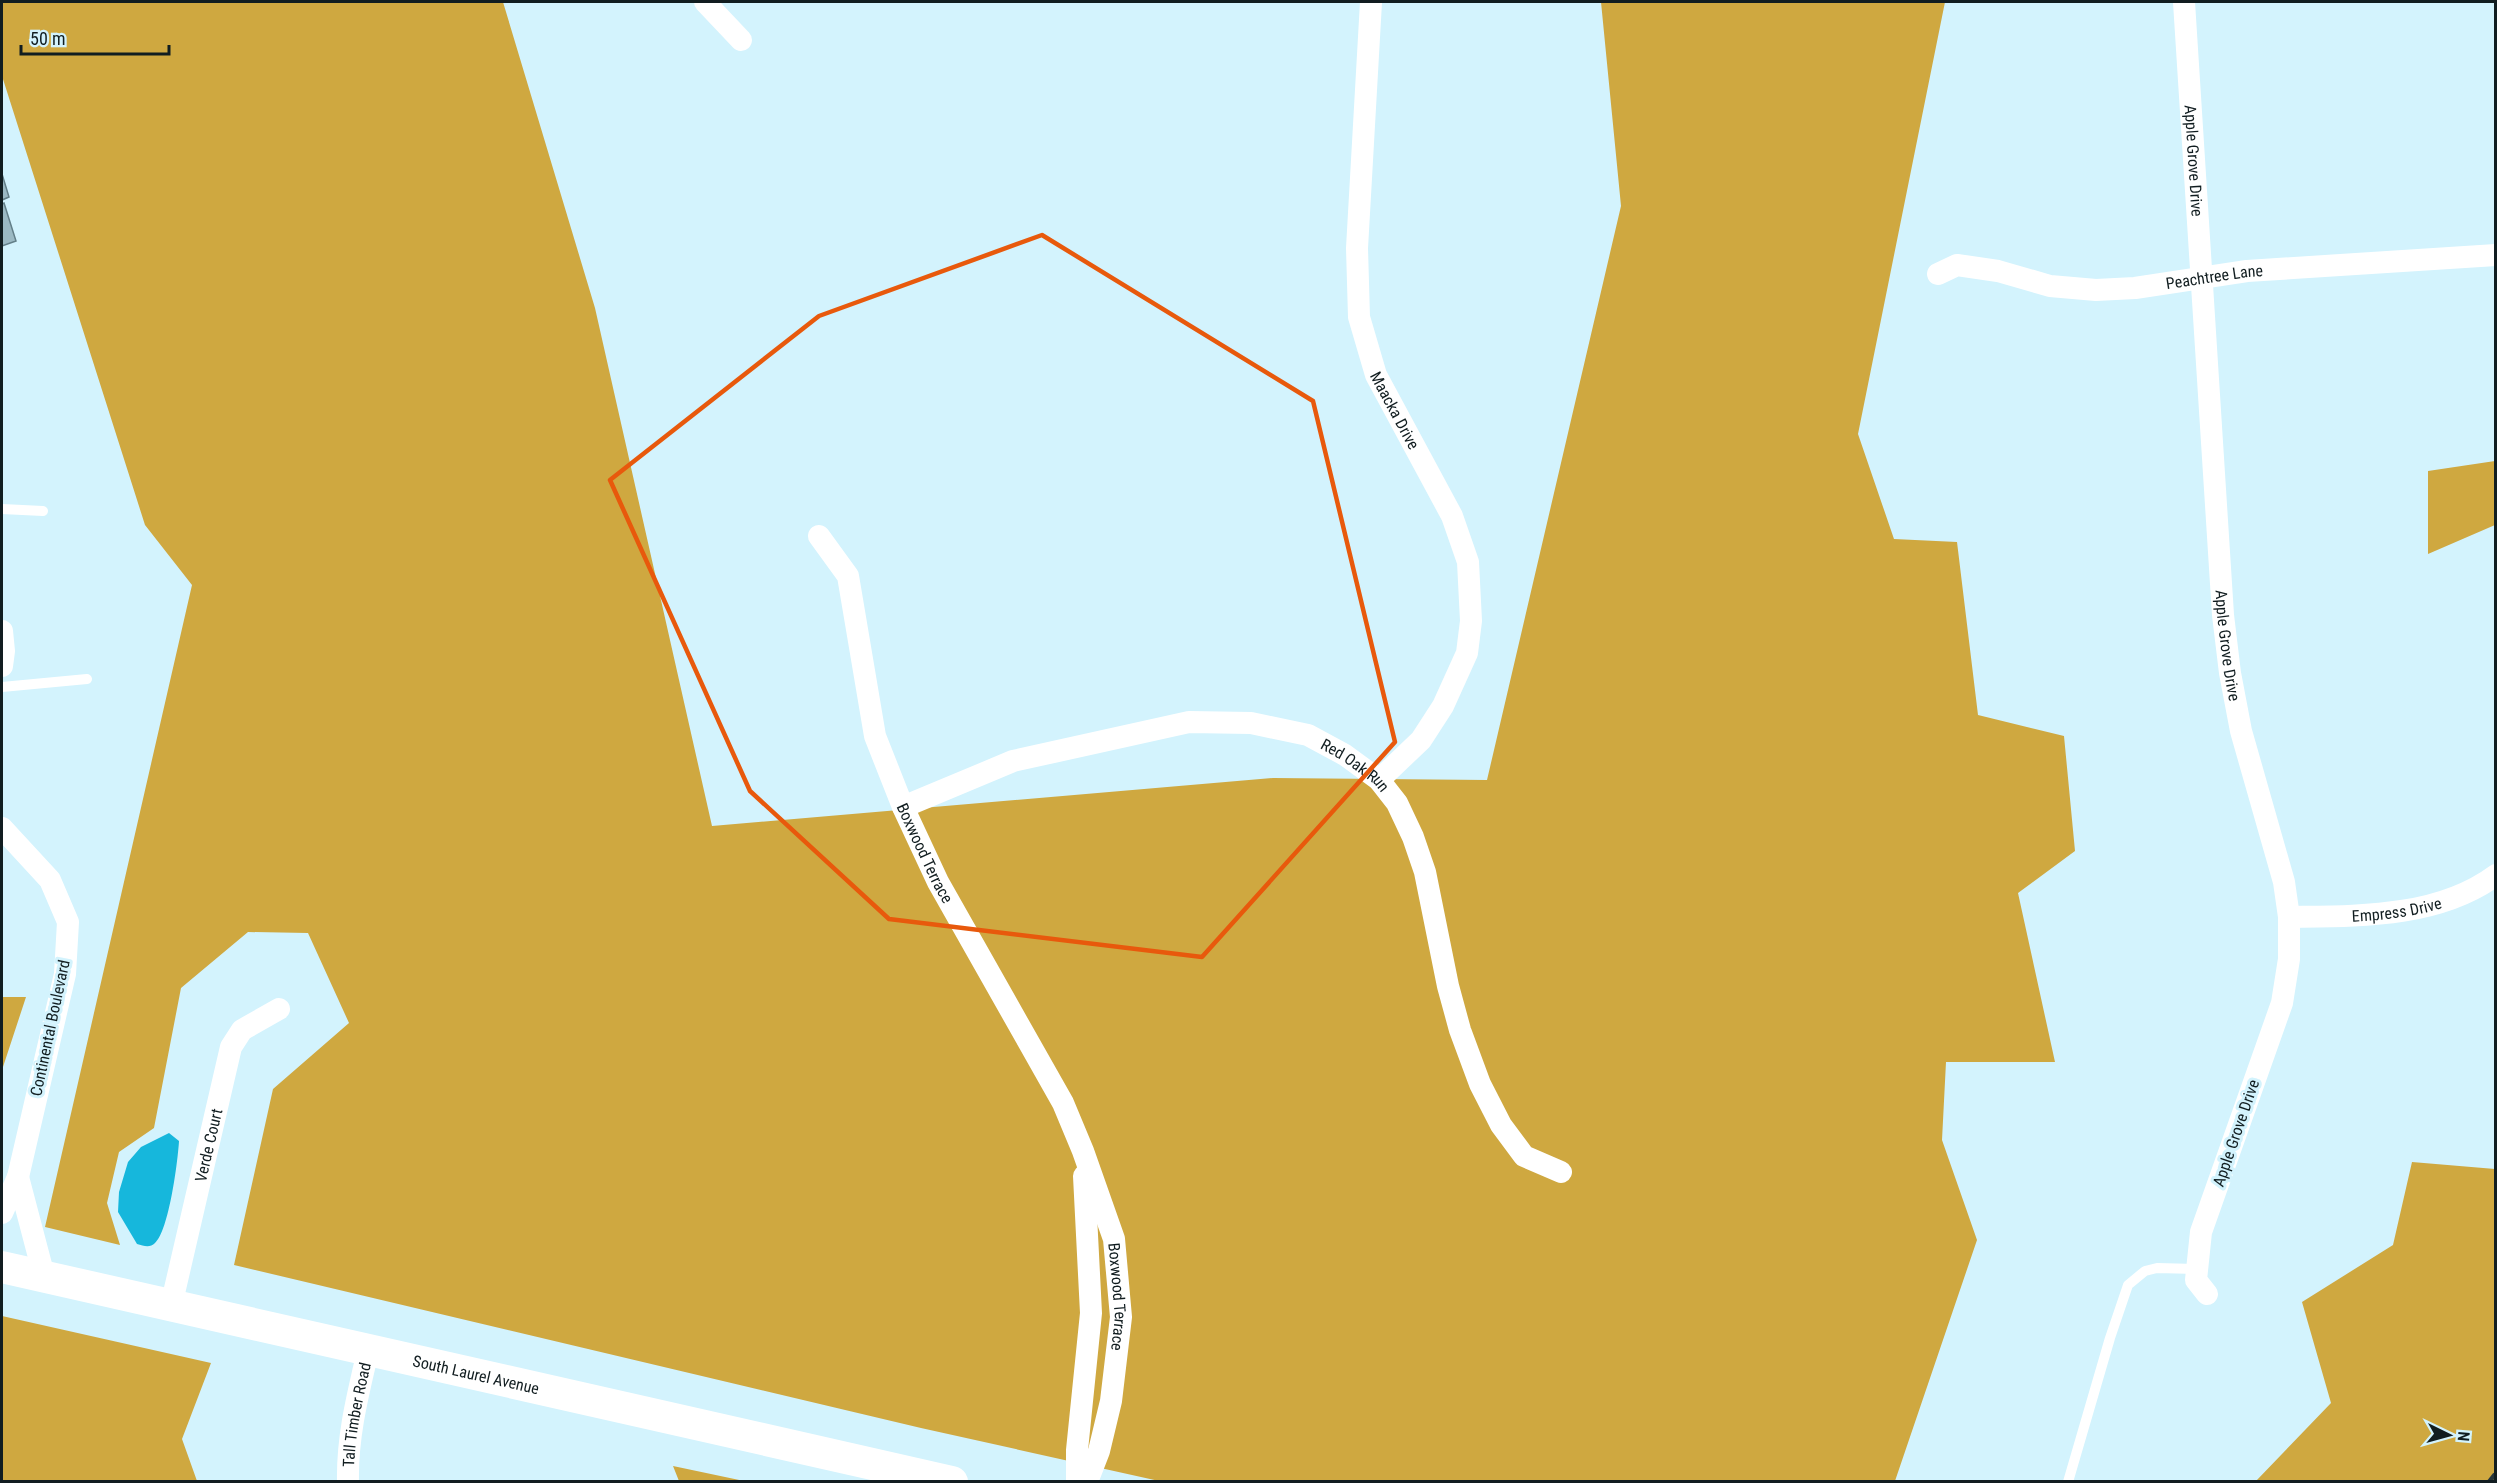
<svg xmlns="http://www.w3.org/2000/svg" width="2497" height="1483" font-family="'Roboto Condensed',sans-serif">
<rect width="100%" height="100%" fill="#d3f3fd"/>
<path fill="#cfa840" d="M2 2H503L595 308 712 826 1273 778 1487 780 1621 206 1601 2H1945L1858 434 1894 539 1957 542 1978 715 2064 736 2075 851 2018 893 2055 1062H1946L1942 1140 1977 1240 1895 1481H1159L921 1428 234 1265 273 1089 349 1023 308 933 248 932 181 988 154 1128 119 1152 107 1203 120 1245 45 1227 192 585 145 525 2 76Z
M2495 461V525L2428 554V471Z
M2 997H26L2 1070Z
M2412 1162 2495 1169V1481H2256L2331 1403 2302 1302 2393 1245Z
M2 1316 211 1363 182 1439 197 1481H2Z
M673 1466 744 1481H679Z"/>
<path fill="#16b7dc" d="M169 1133 179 1141C178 1160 169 1231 155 1243 150 1248 144 1246 137 1244L118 1212 119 1192 128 1162 141 1147Z"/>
<path fill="#9bb9c3" stroke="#637f88" stroke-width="1.5" d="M2 174 9 197 2 200Z
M4 203 16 241 2 246V204Z"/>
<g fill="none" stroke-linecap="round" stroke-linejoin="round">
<path stroke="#fff" stroke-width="10" d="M2 509 43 511
M2 687 87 679
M2068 1482 2110 1338 2128 1285 2145 1271 2157 1268 2196 1269"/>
<g stroke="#fff" stroke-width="22">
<path d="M705 2 741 40"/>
<path id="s1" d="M1371 2 1357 248 1359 317 1376 375 1452 516 1468 562 1471 621 1467 653 1443 706 1421 740 1379 780"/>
<path id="s2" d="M2184 2 2223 615 2230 673 2241 731 2284 882 2289 917V959L2282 1003 2201 1232 2196 1280 2207 1294"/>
<path id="s3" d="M1938 274 1957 265 1998 271 2050 286 2096 290 2135 288 2247 271 2496 255"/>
<path id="s4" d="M819 536 848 576 875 736 903 807 938 882 1063 1103 1083 1151 1114 1239 1121 1317 1111 1401 1099 1451 1087 1482"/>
<path d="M2 631 4 651 2 666"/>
<path id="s5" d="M903 807 1013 761 1189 722 1251 723 1308 735 1345 755 1379 780 1397 803 1413 837 1425 872 1448 986 1460 1030 1480 1084 1501 1125 1524 1156 1561 1172"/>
<path d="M2 828 50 880 68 922 65 974 18 1177"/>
<path id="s6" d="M2289 917C2358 916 2438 918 2496 875"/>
<path d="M2 1213 18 1177 44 1276"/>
<path id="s7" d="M171 1306 231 1047 242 1030 279 1009"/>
<path id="s8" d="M348 1482C347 1436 358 1394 368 1351"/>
<path d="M1077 1482V1450L1091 1313 1084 1176"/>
</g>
<path stroke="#fff" stroke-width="32" id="s9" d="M2 1267 952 1482"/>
<path stroke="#27363a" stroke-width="4.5" stroke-dasharray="10 10" stroke-linecap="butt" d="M2489 1482 2496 1473"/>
</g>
<path fill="none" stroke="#e8590c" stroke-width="4.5" stroke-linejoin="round" d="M1042 235 1313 401 1395 742 1202 957 889 919 750 791 610 480 819 316Z"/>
<g text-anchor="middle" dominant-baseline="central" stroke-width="6" stroke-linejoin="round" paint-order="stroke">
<g font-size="16" fill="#111d20" stroke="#d3f3fd">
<text stroke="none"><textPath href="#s2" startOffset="159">Apple Grove Drive</textPath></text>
<text stroke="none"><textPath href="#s3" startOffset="282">Peachtree Lane</textPath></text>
<text stroke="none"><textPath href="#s1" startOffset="416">Maacka Drive</textPath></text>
<text stroke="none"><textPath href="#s2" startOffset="645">Apple Grove Drive</textPath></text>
<text stroke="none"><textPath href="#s5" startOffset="476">Red Oak Run</textPath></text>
<text stroke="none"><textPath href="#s4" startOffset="339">Boxwood Terrace</textPath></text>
<text stroke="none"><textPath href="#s6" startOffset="108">Empress Drive</textPath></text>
<text transform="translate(50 1028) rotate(-78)">Continental Boulevard</text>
<text transform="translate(2236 1133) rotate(-71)">Apple Grove Drive</text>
<text stroke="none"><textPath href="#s7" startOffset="165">Verde Court</textPath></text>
<text stroke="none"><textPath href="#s4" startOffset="828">Boxwood Terrace</textPath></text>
<text stroke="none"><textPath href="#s9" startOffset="486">South Laurel Avenue</textPath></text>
<text stroke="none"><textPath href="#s8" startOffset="68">Tall Timber Road</textPath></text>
</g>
</g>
<rect width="2497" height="1483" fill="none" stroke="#111d20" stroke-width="6"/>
<g transform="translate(2449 1435) rotate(95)" stroke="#d3f3fd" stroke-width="4.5" paint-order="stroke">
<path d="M0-4.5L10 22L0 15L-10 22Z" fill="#111d20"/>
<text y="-9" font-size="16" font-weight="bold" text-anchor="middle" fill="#111d20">N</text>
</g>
<path d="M21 45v9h148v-9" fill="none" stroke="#111d20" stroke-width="3"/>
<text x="30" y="45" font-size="18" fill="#111d20" stroke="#d3f3fd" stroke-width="4.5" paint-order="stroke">50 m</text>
</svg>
